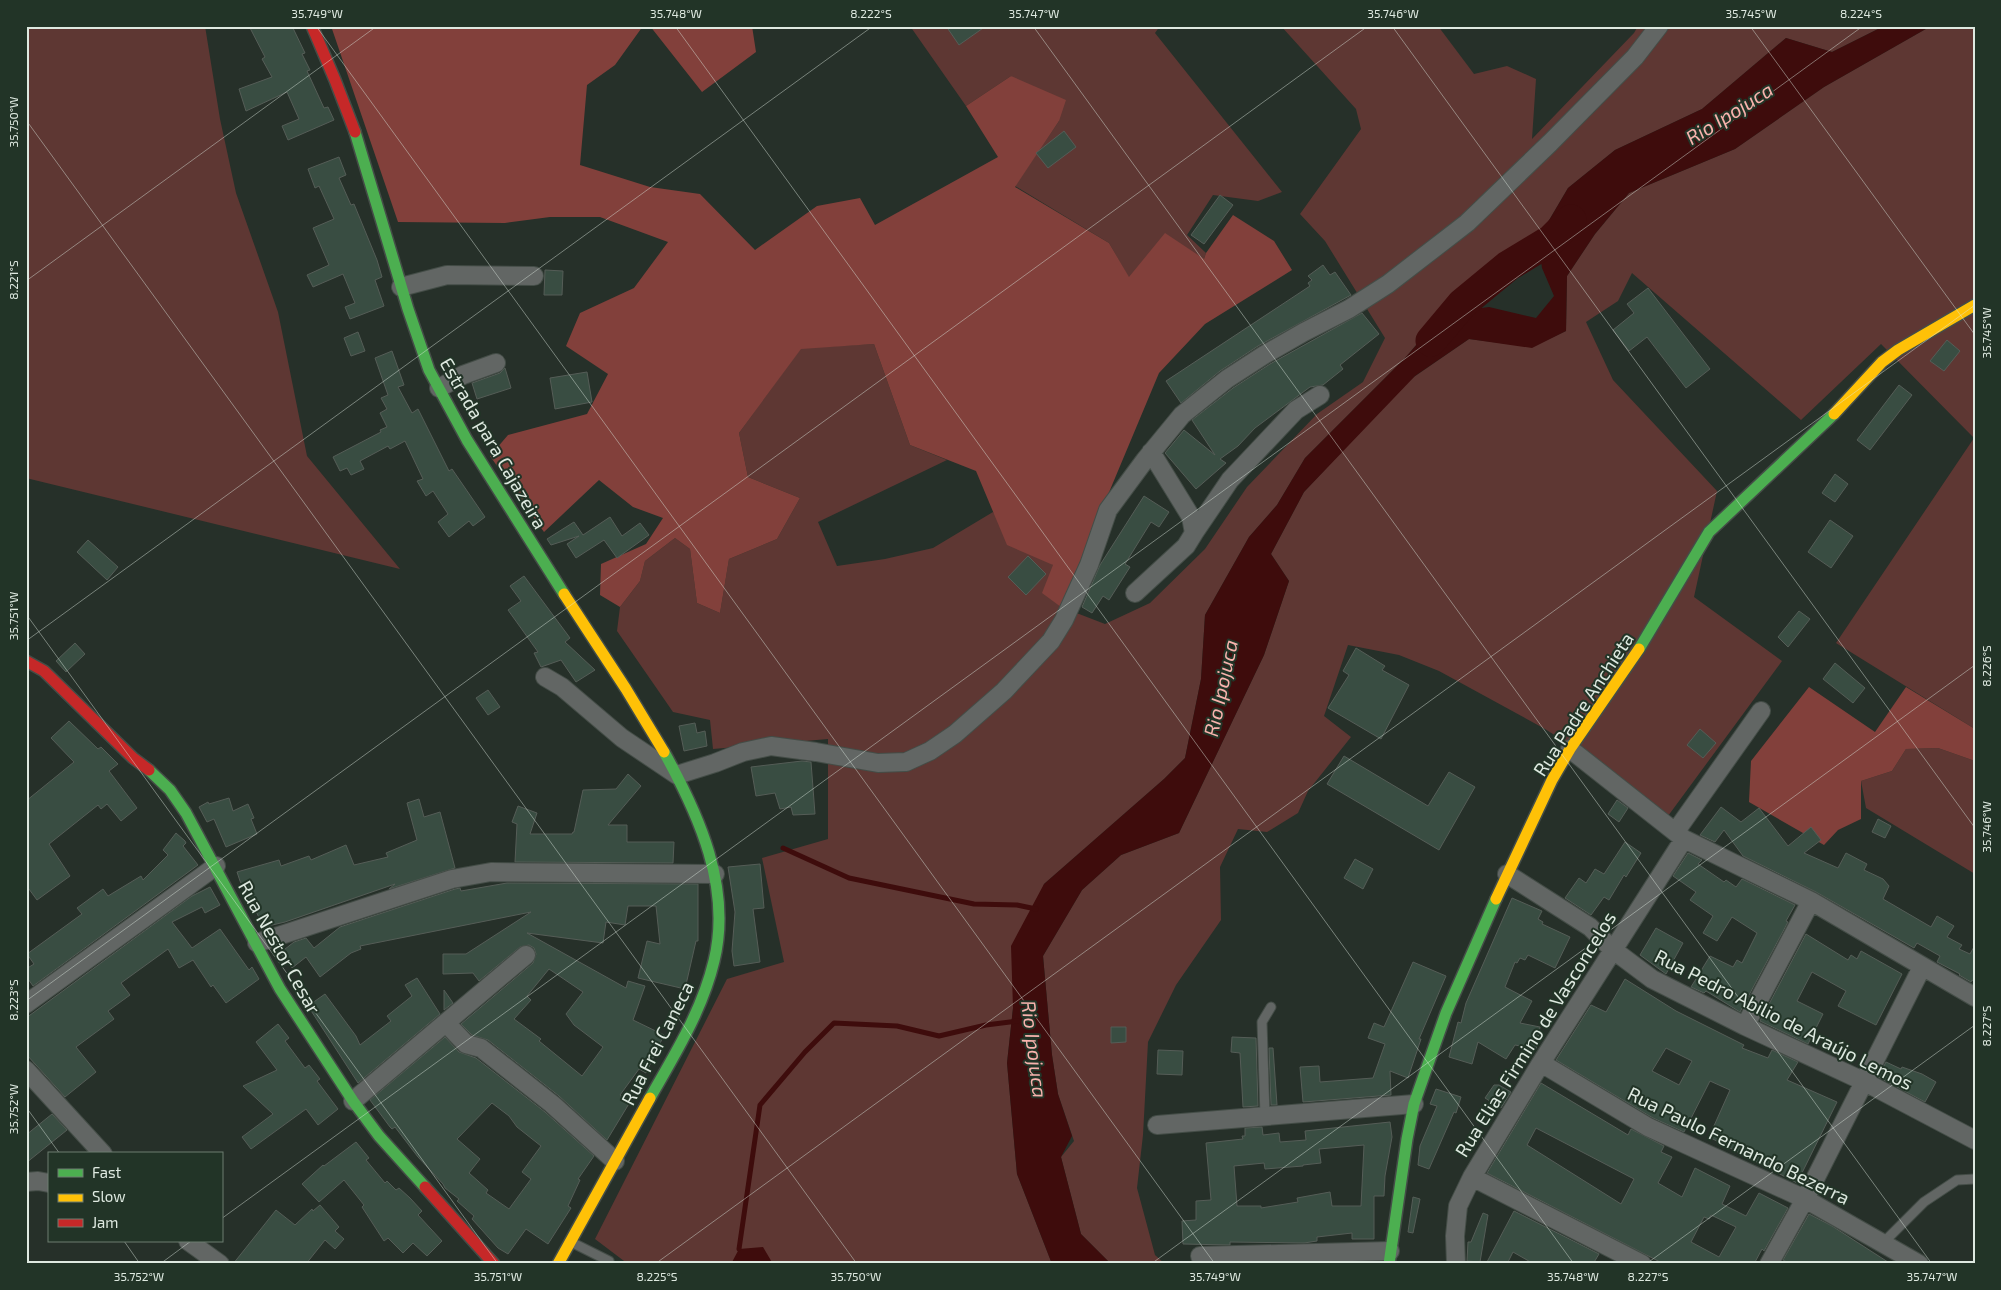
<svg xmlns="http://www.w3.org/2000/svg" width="2001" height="1290" font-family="'Exo 2',sans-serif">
<rect width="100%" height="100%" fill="#263029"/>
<path fill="#5e3733" d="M26 26H205L220 119 236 193 278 312 307 456 400 569 26 478Z
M910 26H1160L1155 33 1282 192 1258 201 1213 195 1187 235 1206 253 1204 259 1129 278 1109 243 1015 186 1059 121 1011 76 966 106Z
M1281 26H1438L1474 74 1507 66 1536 79 1532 139 1634 33 1638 26H1884L1832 52 1786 38 1702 109 1615 150 1568 188 1538 239 1457 297 1405 358 1305 458 1277 505 1249 537 1205 615 1201 679 1185 758 1164 779 1044 884 1013 1008 1007 1063 1017 1174 1052 1264H628L595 1239 727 979 784 962 762 858 828 839V739L713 749 710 720 673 712 617 631 620 607 640 581 645 561 675 538 690 549 697 603 720 613 729 559 777 539 800 498 748 477 739 433 801 348 874 344 910 445 947 460 818 522 837 566 885 559 933 548 993 512 1053 565 1061 607 1105 624 1150 603 1205 549 1247 487 1317 414 1363 382 1385 338 1325 241 1300 214 1361 129 1356 109Z
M1931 26H1975V729L1836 643 1974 438 1881 344 1801 420 1632 273 1618 301 1586 322 1613 380 1717 491 1694 597 1782 661 1668 816 1583 753 1545 729 1439 671 1399 655 1348 645 1324 716 1351 737 1308 791 1298 813 1267 832 1238 829 1220 867 1221 920 1176 985 1148 1042 1143 1135 1137 1188 1155 1255 1165 1264H1111L1081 1234 1061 1157 1074 1141 1058 1094 1052 1055 1043 956 1082 890 1121 855 1179 833 1264 655 1289 581 1271 554 1304 492 1408 381 1469 339 1532 347 1566 331 1567 276 1595 234 1629 193 1735 149 1824 87Z
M1938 748 1975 761V874L1866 808 1861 781 1892 771 1906 749Z"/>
<path fill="#82403b" d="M331 26H643L615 65 587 85 580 165 650 187 700 194 755 250 817 206 860 198 875 225 998 157 966 106 1011 76 1066 100 1059 121 1015 187 1109 243 1129 277 1165 233 1204 259 1206 253 1233 215 1274 241 1292 270 1205 324 1159 373 1061 607 1042 593 1053 565 1007 545 976 471 910 445 874 344 801 349 739 433 748 477 800 498 777 539 729 559 720 613 697 603 690 549 675 538 645 561 640 581 620 607 600 595 601 564 646 544 663 518 633 507 599 480 544 532 490 456 508 435 587 414 608 374 566 346 580 313 634 288 668 242 600 217H550L505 223 398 222Z
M650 26H752L756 52 702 92Z
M1809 687 1875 732 1906 687 1975 729V761L1938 748 1906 749 1892 771 1861 781V819L1838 830 1824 845 1749 802 1751 761Z"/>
<path fill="#3e0c0c" d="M1884 26H1931L1824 87 1735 149 1629 193 1595 234 1567 276 1566 331 1532 348 1469 339 1415 376 1304 492 1271 554 1289 581 1264 655 1179 833 1121 855 1082 890 1043 956 1052 1055 1058 1094 1072 1136 1061 1157 1081 1234 1111 1264H1052L1017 1174 1007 1063 1013 1008 1011 946 1044 884 1164 779 1185 758 1201 679 1205 615 1249 537 1277 505 1305 458 1405 358 1444 313 1489 307 1536 318 1554 296 1542 268 1538 239 1568 188 1615 150 1702 109 1786 38 1832 52Z
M763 1247 773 1264H731L739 1249Z"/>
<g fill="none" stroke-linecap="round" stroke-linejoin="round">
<path stroke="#3e0c0c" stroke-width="5" d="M783 848 849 878 974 904 1017 905 1036 909
M739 1249 760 1105 805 1052 834 1023 897 1026 939 1036 986 1025 1018 1021"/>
<path stroke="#3e0c0c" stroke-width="31" d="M1431 341 1462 304 1508 266 1551 240 1571 220"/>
</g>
<path fill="#394d42" stroke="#555d57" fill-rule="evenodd" d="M249 26H292L305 53 302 54 310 70 307 71 324 108 328 107 334 120 288 140 282 126 299 119 287 92 246 111 239 89 272 77 262 59 265 57Z
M946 26H986L959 45Z
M1064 131 1076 147 1048 168 1036 153Z
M339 157 346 175 339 178 351 205 354 204 377 260 382 277 375 280 384 306 350 319 345 307 355 303 343 274 313 287 307 275 329 265 313 228 334 219 319 186 315 188 308 169Z
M1220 195 1233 205 1204 244 1191 235Z
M1323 265 1330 275 1335 272 1351 295 1258 346 1220 371 1181 403 1166 381 1310 286 1308 283 1312 280 1308 276Z
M545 270 563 271 562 295H544Z
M1648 288 1710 369 1686 388 1647 337 1629 351 1613 330 1634 313 1627 304Z
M1362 313 1379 334 1340 365 1343 369 1323 385 1310 387 1255 428 1238 446 1220 459 1226 463 1196 489 1165 453 1184 430 1215 455 1192 420 1233 388 1270 364Z
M358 332 365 351 351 356 344 338Z
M1947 340 1960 351 1944 371 1930 361Z
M392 351 404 385 398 387 412 413 418 409 449 471 452 469 485 517 473 526 469 521 449 537 438 522 448 514 433 491 426 496 417 481 423 479 405 441 390 449 388 446 360 461 364 469 351 475 347 468 340 471 333 457 381 432 380 430 387 427 380 413 387 409 381 398 388 395 375 358Z
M505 368 511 388 477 399 472 383 500 373Z
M587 372 592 402 555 409 550 378Z
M1899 385 1912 395 1870 450 1857 440Z
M1835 474 1848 484 1835 502 1822 493Z
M1144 496 1169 512 1159 527 1151 522 1125 564 1130 567 1109 600 1103 596 1092 613 1082 607 1100 565Z
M610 517 622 536 640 523 649 535 617 558 604 540 576 558 567 544 579 536 551 545 547 539 574 522 583 535Z
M1830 520 1853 536 1831 568 1808 552Z
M88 540 118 567 107 580 77 552Z
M1028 556 1046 574 1026 595 1008 577Z
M524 576 570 638 565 642 595 670 576 682 561 660 541 667 534 653 538 652 508 610 521 601 510 586Z
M1799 611 1810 619 1788 647 1778 637Z
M75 643 85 654 66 672 56 661Z
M1356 648 1385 666 1382 670 1409 685 1381 739 1328 708 1349 675 1343 671Z
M1835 663 1865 688 1853 703 1823 679Z
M488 690 500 707 488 715 476 698Z
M69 721 98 749 101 747 118 764 109 771 137 808 121 821 107 804 101 809 98 805 49 844 70 876 37 900 26 885V801L74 762 51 738Z
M695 723 697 733 705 731 707 746 684 751 679 726Z
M1700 729 1716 743 1703 758 1687 745Z
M1344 756 1428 806 1449 772 1475 787 1439 850 1327 784Z
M802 761 811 762 815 814 793 815 791 807 780 809 775 793 756 796 751 767Z
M628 774 641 786 608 825H627V842H674L673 863 515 862 517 824 512 822 518 806 537 813 530 834H572L573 832H574L583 790 616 789Z
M229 798 233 811 248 804 254 818 251 819 257 834 226 847 214 819 207 822 199 807 208 802 209 804Z
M419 799 424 817 440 812 455 868 389 889 395 884 285 922 264 927 240 881 237 872 279 860 281 866 309 856 311 860 346 845 354 865 388 857 386 853 417 840 407 803Z
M1617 800 1628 808 1619 822 1608 814Z
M1721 807 1741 822 1759 808 1788 846 1811 827 1821 840 1804 853 1838 868 1846 853 1867 864 1864 870 1883 879 1889 886 1883 899 1931 927 1937 916 1954 926 1947 937 1962 945 1959 949 1970 954 1975 945V982L1972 980 1971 982 1959 975 1960 974 1937 962 1940 956 1917 943 1914 948 1816 892 1743 856 1724 830 1715 842 1700 835Z
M1878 819 1891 826 1885 838 1872 832Z
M176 833 185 841 186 843 183 846 198 865 33 986 26 976V969L34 964 27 954 82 914 77 908 103 889 108 896 141 876 143 880 168 855 163 850Z
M1625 842 1641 853 1626 877 1624 875 1609 900 1604 897 1591 915 1565 898 1579 878 1586 883 1595 869 1604 874Z
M1688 853 1702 860 1698 864 1724 882 1726 880 1736 887 1742 879 1795 905 1786 921 1788 922 1740 1012 1706 991 1704 993 1691 987 1710 956 1733 967 1737 960 1742 963 1757 933 1732 917 1717 941 1703 933 1713 916 1690 900 1696 892 1673 876Z
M1355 859 1373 869 1363 889 1344 878Z
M760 864 764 908 753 909 760 962 734 966 732 951 735 912 728 867Z
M507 883 698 884V941H696L685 989 638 978 647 941 660 944 656 906H628L625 925 606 922 603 943 527 933 626 988 628 981 645 986 633 1020 664 1035 646 1073 639 1069 620 1095 630 1102 607 1140 559 1096 488 1040 472 1035 461 1024 533 963 536 954 534 948 529 945 520 947 479 981 473 973 443 974V954H466L531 912 360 946 361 949 351 953 320 977 306 957 292 968 280 953 294 942 306 938 314 948 340 927 455 889 460 888 461 891ZM549 969 583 992 566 1014 574 1025 603 1047 582 1076 539 1041 541 1039 514 1019 531 1000 527 996Z
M210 887 220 905 205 913 202 907 172 922 192 948 220 929 249 970 252 967 259 979 226 1003 213 985 211 987 193 960 179 968 168 949 121 983 130 995 108 1011 114 1019 76 1047 96 1072 65 1097 26 1054V1018L192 896Z
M1512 898 1542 911 1538 919 1543 922 1542 924 1570 937 1555 968 1528 955 1525 960 1520 958 1517 963 1515 962 1505 987 1532 1001 1520 1023 1540 1027 1536 1049 1515 1045 1506 1059 1478 1042 1472 1064 1449 1057 1458 1022 1461 1023 1466 1003Z
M1656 928 1683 943 1666 974 1640 955Z
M1806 934 1848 960 1851 955 1857 959 1861 951 1902 974 1876 1025 1838 1006 1846 991 1812 972 1797 1001 1823 1014 1808 1044 1760 1021Z
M1413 962 1446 976 1419 1039H1421L1408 1078 1390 1071 1391 1095 1303 1102 1300 1067 1319 1066 1320 1082 1373 1078 1385 1044 1368 1038 1374 1023 1384 1027Z
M417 978 440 1014 358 1083 308 1006 325 994 356 1036 360 1045 391 1021 387 1016 412 996 405 985Z
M1625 979 1676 1011 1744 1045 1742 1048 1768 1058 1772 1050 1798 1062 1787 1080 1837 1102 1797 1183 1709 1137 1730 1090 1710 1081 1684 1132 1653 1118 1556 1060 1591 1005 1606 1012ZM1666 1048 1692 1061 1679 1085 1652 1071Z
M444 990 453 1003 444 1010Z
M278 1024 289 1038 285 1041 305 1068 309 1065 320 1079 317 1081 338 1109 318 1125 306 1109 251 1149 242 1137 273 1114 243 1086 277 1070 256 1042Z
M1111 1027H1126V1042L1111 1043Z
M445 1037 459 1052 476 1058 545 1112 594 1156 578 1179 580 1180 568 1206 571 1208 548 1244 526 1229 508 1254 498 1248 472 1219 474 1216 457 1201 459 1199 445 1188 443 1184 418 1157 395 1127 392 1129 390 1127 370 1100ZM492 1103 509 1116 517 1127 541 1146 522 1172 531 1179 509 1209 486 1193 488 1190 469 1173 480 1159 457 1139Z
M1232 1037 1256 1038 1258 1106 1243 1107 1240 1053 1231 1052Z
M1269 1048H1273L1277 1105H1271Z
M1158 1050 1183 1051 1182 1075 1157 1074Z
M1886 1062 1901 1069 1902 1067 1922 1074 1936 1082 1925 1102 1878 1077Z
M1541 1083 1628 1135 1631 1129 1664 1146 1661 1152 1672 1157 1658 1183 1682 1197 1695 1168 1730 1186 1722 1204 1746 1216 1759 1193 1788 1208 1764 1251 1762 1249 1754 1264H1664L1487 1173ZM1536 1128 1634 1179 1621 1204 1527 1145ZM1711 1215 1736 1227 1719 1257 1691 1242 1704 1217 1709 1219Z
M1494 1085H1499L1511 1092 1501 1108 1485 1098Z
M1436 1089 1461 1097 1456 1113 1454 1112 1429 1169 1418 1165 1420 1146 1437 1106 1430 1104Z
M52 1114 67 1130 26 1163V1135Z
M1390 1122 1392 1137 1385 1176 1384 1196H1374V1239H1352V1233L1317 1237V1241L1304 1243 1230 1242V1245L1183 1244 1182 1221 1196 1220V1201L1211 1200 1206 1143 1243 1139 1242 1136H1245V1128L1262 1127 1263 1135 1279 1133 1280 1142 1306 1140 1305 1131ZM1364 1145 1361 1206H1332L1330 1192 1297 1198 1298 1202 1261 1208V1206H1237L1234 1166 1264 1163 1265 1169 1303 1166V1165L1321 1163 1319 1149Z
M356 1142 369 1158 366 1160 385 1183 387 1181 396 1190 399 1188 410 1198 422 1211 418 1215 442 1241 427 1256 413 1243 403 1253 388 1238 384 1241 362 1207 364 1205 344 1180 319 1202 302 1184 323 1165 324 1166Z
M1413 1197 1420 1199 1413 1233 1408 1232Z
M320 1205 339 1227 335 1231 344 1239 335 1249 325 1240 306 1264H233L276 1210 295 1225 312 1209 313 1211Z
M1514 1211 1599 1254 1593 1264H1534L1513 1252 1507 1264 1487 1262Z
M1483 1213 1488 1215 1480 1262 1467 1261 1468 1242H1471Z
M1809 1214 1832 1226 1891 1264H1791L1783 1260Z"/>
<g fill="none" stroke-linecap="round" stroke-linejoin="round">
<g stroke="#444d47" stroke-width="11">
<path id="lane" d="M1265 1116 1262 1022 1271 1007
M573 1243 609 1261 608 1264
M1883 1243 1924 1202 1957 1180 1975 1179"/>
</g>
<g stroke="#444d47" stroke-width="20">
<path id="street" d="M401 287 447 275 534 276
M439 388 463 375 496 363
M1194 533 1230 480 1296 410 1320 395
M1135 593 1186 546 1194 533 1191 517 1151 452
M545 677 562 687 622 738 677 775 715 763 743 752 771 746 816 752 878 763 906 762 930 751 955 734 1004 691 1051 641 1064 620 1089 565 1108 510 1145 460 1182 415 1227 379 1264 355 1304 332 1349 309 1388 284 1467 223 1550 143 1635 57 1659 26
M1570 749 1684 839 1811 901 1975 997
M1676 831 1761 711
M1507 874 1590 927 1612 949 1652 979 1745 1026 1863 1081 1975 1140
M257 943 452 879 491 872 715 874
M26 1004 216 866
M447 1024 466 1044 481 1048 552 1104 615 1161
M1745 1026 1811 901
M1541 1063 1648 1127 1805 1199 1919 1264
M26 1070 103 1154
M353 1101 526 955
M1157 1125 1414 1104
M1472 1177 1642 1264
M26 1182 38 1181 49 1183
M188 1241 220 1264
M1200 1256 1390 1251
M1456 1264 1455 1236 1458 1206 1472 1177 1541 1063 1684 839
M1769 1264 1805 1199 1922 967"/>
</g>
<g stroke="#444d47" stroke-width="14">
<path id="fast" d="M355 132 408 309 429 370 467 440 564 594
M1639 649 1709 532 1834 414
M149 770 170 790 186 813 280 989 353 1101 379 1136 425 1187
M650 1098C675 1054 702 1011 714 961 732 888 699 815 664 752
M1389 1264 1407 1139 1414 1104 1446 1013 1496 899"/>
</g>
<g stroke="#444d47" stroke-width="14">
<path id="slow" d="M1834 414 1882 362 1898 350 1975 305
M564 594 626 689 664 752
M1496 899 1552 780 1570 749 1639 649
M558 1264 650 1098"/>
</g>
<g stroke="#444d47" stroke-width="14">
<path id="jam" d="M312 26 335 80 355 132
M26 661 44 671 133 758 149 770
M425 1187 494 1264"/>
</g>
<use href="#lane" stroke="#626664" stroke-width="9"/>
<use href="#street" stroke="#626664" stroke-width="18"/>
<use href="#fast" stroke="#4caf50" stroke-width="11"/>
<use href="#slow" stroke="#ffc107" stroke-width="11"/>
<use href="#jam" stroke="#c62828" stroke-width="11"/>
</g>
<path fill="none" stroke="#dee9e0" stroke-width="1" stroke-opacity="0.45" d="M316 26 1215 1264M675 26 1574 1264M1033 26 1932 1264M1392 26 1975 828M1750 26 1975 335M26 120 857 1264M26 281 377 26M26 614 498 1264M26 641 873 26M26 1001 1368 26M26 1107 60 1154M221 1219 1863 26M124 1241 140 1264M160 1264 191 1241M655 1264 1975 305M1151 1264 1975 665M1646 1264 1975 1025"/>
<g text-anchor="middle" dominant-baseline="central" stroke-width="4" stroke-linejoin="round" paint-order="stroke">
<g font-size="19" fill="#dee9e0" stroke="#223427">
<text transform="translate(494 443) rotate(60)">Estrada para Cajazeira</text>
<text transform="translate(1583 704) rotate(-57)">Rua Padre Anchieta</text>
<text transform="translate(280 947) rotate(61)">Rua Nestor Cesar</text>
<text transform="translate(1784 1019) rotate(27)">Rua Pedro Abilio de Araújo Lemos</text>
<text transform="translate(1535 1034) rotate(-58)">Rua Elias Firmino de Vasconcelos</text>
<text transform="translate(657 1043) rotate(-63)">Rua Frei Caneca</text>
<text transform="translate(1739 1145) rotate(26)">Rua Paulo Fernando Bezerra</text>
</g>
<g font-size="20" font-style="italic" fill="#f8b3ad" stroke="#223427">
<text transform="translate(1729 113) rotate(-32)">Rio Ipojuca</text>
<text transform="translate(1220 688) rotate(-78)">Rio Ipojuca</text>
<text transform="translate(1035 1049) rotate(83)">Rio Ipojuca</text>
</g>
</g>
<rect width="2001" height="1290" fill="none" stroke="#223427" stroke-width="55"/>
<rect x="48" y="1152" width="175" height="90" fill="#223427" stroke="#6d7c71"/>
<rect x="58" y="1169" width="25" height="8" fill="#4caf50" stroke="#6d7c71"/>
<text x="92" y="1178" font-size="15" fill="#dee9e0">Fast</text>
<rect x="58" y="1194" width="25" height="8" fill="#ffc107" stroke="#6d7c71"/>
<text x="92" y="1202" font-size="15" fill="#dee9e0">Slow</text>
<rect x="58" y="1219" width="25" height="8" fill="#c62828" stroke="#6d7c71"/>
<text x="92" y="1228" font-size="15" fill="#dee9e0">Jam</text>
<rect x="28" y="28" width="1946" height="1234" fill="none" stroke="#dee9e0" stroke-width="2"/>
<g font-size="12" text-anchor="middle" fill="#dee9e0">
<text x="317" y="18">35.749°W</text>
<text x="676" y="18">35.748°W</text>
<text x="871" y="18">8.222°S</text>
<text x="1034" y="18">35.747°W</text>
<text x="1393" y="18">35.746°W</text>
<text x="1751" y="18">35.745°W</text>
<text x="1861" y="18">8.224°S</text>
<text transform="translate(14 122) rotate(-90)" y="4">35.750°W</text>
<text transform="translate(14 280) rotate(-90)" y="4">8.221°S</text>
<text transform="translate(1987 333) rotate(-90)" y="4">35.745°W</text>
<text transform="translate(14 616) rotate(-90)" y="4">35.751°W</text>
<text transform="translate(1987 666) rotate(-90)" y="4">8.226°S</text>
<text transform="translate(1987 827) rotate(-90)" y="4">35.746°W</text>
<text transform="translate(14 1000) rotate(-90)" y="4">8.223°S</text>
<text transform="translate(1987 1026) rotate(-90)" y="4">8.227°S</text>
<text transform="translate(14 1109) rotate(-90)" y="4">35.752°W</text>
<text x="139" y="1281">35.752°W</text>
<text x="498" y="1281">35.751°W</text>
<text x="657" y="1281">8.225°S</text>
<text x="856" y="1281">35.750°W</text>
<text x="1215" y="1281">35.749°W</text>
<text x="1573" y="1281">35.748°W</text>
<text x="1648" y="1281">8.227°S</text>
<text x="1932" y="1281">35.747°W</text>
</g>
</svg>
